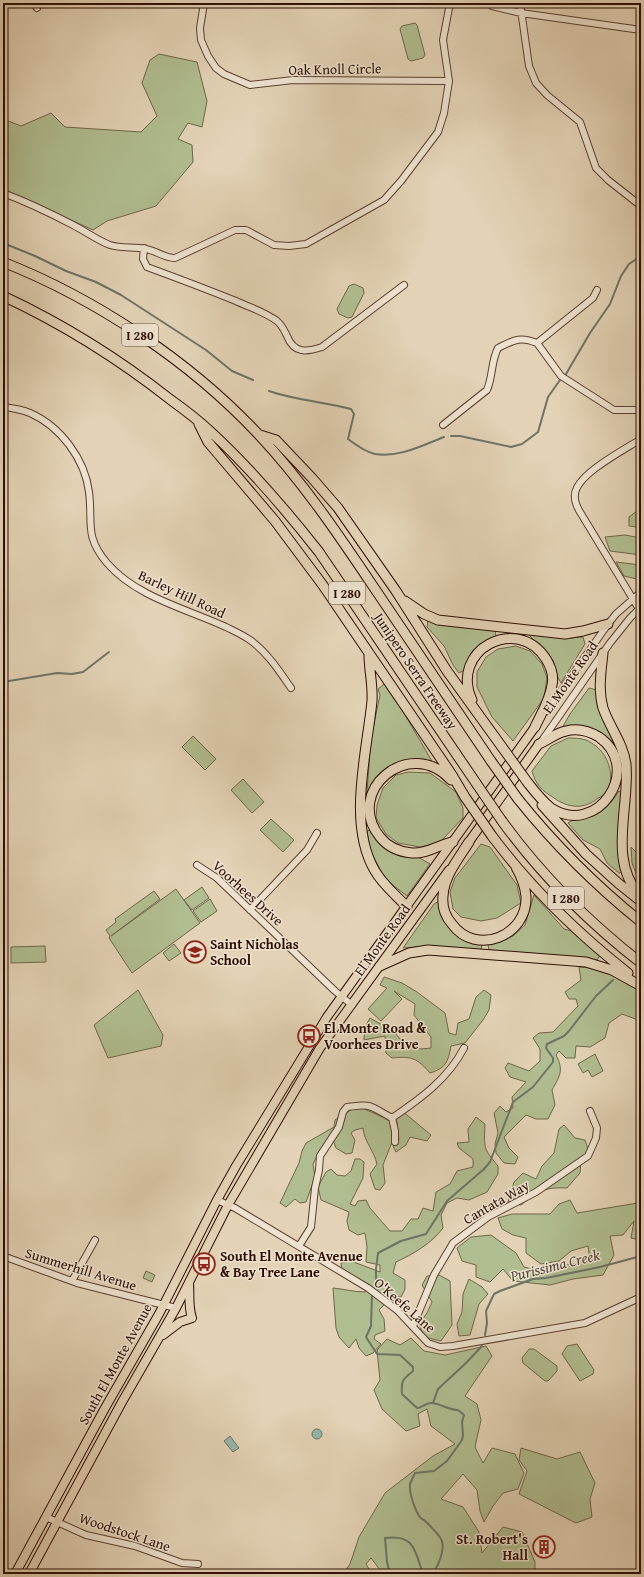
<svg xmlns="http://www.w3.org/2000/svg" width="644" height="1577" font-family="'Gentium Book Plus',serif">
<rect width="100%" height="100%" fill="#e3d2b5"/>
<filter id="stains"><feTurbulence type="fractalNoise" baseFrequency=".005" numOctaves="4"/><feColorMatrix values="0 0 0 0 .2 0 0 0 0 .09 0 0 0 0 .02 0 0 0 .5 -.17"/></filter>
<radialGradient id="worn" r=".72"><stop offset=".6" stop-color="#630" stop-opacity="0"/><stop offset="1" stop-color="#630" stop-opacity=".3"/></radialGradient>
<path fill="#b0bd90" stroke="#6f664a" d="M415 23 417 25 425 55 423 58 411 61 408 59 400 29 402 26Z
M159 54 197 62 207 101 202 127 188 123 178 139 192 145 193 162 156 206 107 221 93 230 3 189V119L21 126 51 113 65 127 141 132 157 116 142 83 150 60Z
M354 284 363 288 364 293 352 317 348 318 339 314 337 309 349 286Z
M641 508V522L637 527 629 526V517Z
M625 535 641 538V555L610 551 605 537Z
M616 562 641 565V580L624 576Z
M428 620 444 625 495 629 496 637 468 668 459 673 453 665 444 646 427 627Z
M528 634 570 638 583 637 585 644 561 683 557 676 553 660Z
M516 646 530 651 542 664 547 678 544 698 513 741 492 717 477 687V672L486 657 498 649Z
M384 684 404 713 433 763C417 765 392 762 380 775 372 783 370 796 366 806L371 738 380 695 378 689Z
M589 688 597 690 617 745 607 737 590 728H562L570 714Z
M193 736 216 759 205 770 182 747Z
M568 738C573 738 580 738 586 740 589 741 593 744 596 746 609 756 616 779 606 793 604 795 601 797 598 798 584 810 568 808 554 798 541 790 536 785 532 771L551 746Z
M408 772 430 773 456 792 463 808V818L439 843 420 847 398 843 386 834 376 818 377 805 383 788 396 775Z
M243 779 264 802 252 813 231 790Z
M619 791 622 793 625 872 619 873 607 863 600 849 583 840 568 823C576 817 584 819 593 816 605 811 612 802 619 791Z
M271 819 294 840 283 852 260 830Z
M370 830 376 839 392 853 418 857 430 864 407 896 385 879 370 850 367 831Z
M481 844 490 847 517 885 521 903 497 918 481 921 461 917 453 909 450 892 455 878Z
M631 847 641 857V886L632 863Z
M202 887 209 898 192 910 184 900Z
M176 889 200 923 132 973 109 938 110 936 106 930 116 922 115 919 154 891 160 899 111 936Z
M534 895 564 929 576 932 601 954 597 960 489 950 488 945 513 936 525 925Z
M210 899 217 911 201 922 193 911Z
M439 901 448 925 458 937 482 945 481 950 432 946 403 948 434 904Z
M174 944 181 953 169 961 163 953Z
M45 946 46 962 11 963V947Z
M579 967 605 969 641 987V1021L622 1014 609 1023 605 1038 590 1047 576 1046 575 1058H566L559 1051 556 1055C564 1070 560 1076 552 1090L555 1105 548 1119H536L526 1115 504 1137 509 1148 518 1157 515 1164 504 1163 496 1153 495 1144 498 1133 494 1113 500 1106 506 1112 513 1108 512 1097 526 1082 510 1077 505 1068 508 1063 529 1071 540 1061V1049L533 1038 539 1033 553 1032 578 1006 576 999H569L565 992 581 980Z
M384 977 402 983 417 992 445 1013 449 1033 456 1035 458 1023 469 1019 476 997 484 990 491 995 489 1010 483 1020 465 1043 451 1046C448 1062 446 1068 430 1073 417 1058 412 1056 392 1058L386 1053 385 1036 364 1040 365 1027 370 1018 393 1031 403 1042 421 1049 431 1048V1037L414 1015 415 1004 394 991 402 999 381 1021 368 1009 387 988 380 985Z
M138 990 163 1035 161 1046 108 1058 94 1025Z
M595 1054 603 1071 592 1077 588 1070 583 1073 578 1064Z
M359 1106C371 1113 384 1116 395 1125L392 1142 383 1165 385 1183 380 1190 375 1189 370 1174 377 1164C374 1151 364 1141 363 1128L355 1130 351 1133 355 1140 352 1153 346 1154 336 1148 332 1137 320 1150 313 1164 315 1177 306 1202 300 1203 295 1199 286 1207 280 1203 299 1163 302 1151 306 1143 334 1127 335 1120 343 1114Z
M402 1111 431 1135 427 1141 410 1137 406 1145 396 1152 393 1146 399 1140 396 1115Z
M476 1117 485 1124C484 1148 483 1148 498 1166V1174L487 1192 469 1200 457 1198 447 1203 441 1215 443 1228C431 1244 413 1254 396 1262L393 1273 405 1280V1289L401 1297H392L379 1310 384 1319 385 1331 375 1335 374 1339 381 1344 373 1353 366 1356 359 1348 356 1339 349 1348 339 1337 336 1328 333 1288C344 1289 354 1292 365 1292L368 1287 342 1270 341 1263 351 1261 380 1272V1265L366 1262 367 1247 365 1233 358 1235 349 1230 347 1221 349 1212 321 1200 318 1187 326 1172 331 1169 337 1175 345 1176 351 1171 355 1159H360L364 1162 363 1178 350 1204 355 1206 358 1201 366 1200 370 1208 390 1231H402L411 1219H418L423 1208 433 1211 436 1192 450 1184 457 1171 473 1167V1159L459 1148 457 1143 469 1142 468 1129Z
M564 1125 575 1138 585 1140 588 1149 581 1161 580 1173 567 1188C544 1187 539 1191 521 1205L508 1202 514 1182 523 1173 536 1179 542 1166 554 1153 559 1129Z
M641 1197V1240L631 1238 634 1221 623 1235 610 1236 614 1255 603 1275 573 1279 550 1285 513 1281 503 1269 490 1282 476 1277V1265L462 1261 457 1248 471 1237 491 1235 516 1253 524 1267 540 1271 590 1260 588 1246 571 1251 559 1261 541 1264 526 1253V1238L513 1235 502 1229 498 1218 512 1214H550L559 1204 570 1200 577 1213 638 1203Z
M146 1271 155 1275 152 1282 143 1278Z
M439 1275 450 1281 452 1325 441 1341 424 1337 419 1324 427 1313 432 1302 422 1285 427 1276Z
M469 1279 482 1287 488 1294 479 1304 470 1335 459 1336 457 1324 462 1312 463 1294Z
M411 1338 424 1351 445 1355 486 1346 492 1356 465 1396 477 1404 481 1420 475 1447 483 1463 492 1448 515 1454 524 1473 518 1489 503 1493 493 1506 484 1522 480 1511 477 1490 463 1474 441 1499 463 1507 479 1532 482 1553 503 1527 522 1532 535 1562V1574H474L458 1570 455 1574H383L371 1558 366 1564 372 1574H343L350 1564 359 1537 385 1493 433 1456 455 1444 431 1426 427 1409 418 1414 420 1426 406 1431 382 1409 374 1390 380 1380 377 1350 387 1339 400 1345Z
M577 1344 594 1370 593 1374 580 1381 562 1354 567 1346Z
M529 1349H534L557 1366V1371L548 1381H545L523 1363 522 1358Z
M521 1448 557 1459 580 1452 595 1483 590 1499 592 1517 576 1523 519 1494 527 1471 519 1460Z"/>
<path fill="#95b8ab" stroke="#6c7468" d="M312 1434a5 5 0 1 1 10 0a5 5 0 1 1-10 0Z
M230 1436 239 1448 233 1452 224 1441Z"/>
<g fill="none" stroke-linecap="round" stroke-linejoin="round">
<path stroke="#6c7468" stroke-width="2" d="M3 243 35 256 66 271 96 282 121 295 206 350 232 371 253 380
M566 374 590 333 610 304 621 276 629 264 641 256
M269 391C295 400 324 402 351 409L354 414 348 439C356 445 365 452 375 454 399 458 423 445 444 437
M451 436H460L511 447 522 444 538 432 548 397 560 380
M3 682 57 673 72 674 83 672 109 652
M485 1335 487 1323 486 1311 494 1294 500 1291 533 1279 546 1278 600 1267 641 1256
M433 1403 438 1389 466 1363 482 1346
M390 1574 387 1562 385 1538C415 1534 415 1551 423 1574
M429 1574C438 1572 446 1547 441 1539 437 1532 430 1526 424 1520 417 1519 409 1493 410 1485 410 1482 414 1476 415 1473L434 1471 447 1461 462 1440 463 1435 462 1422 464 1415 458 1410C449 1410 441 1404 432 1403 426 1402 422 1408 417 1408L402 1394C401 1381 402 1380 413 1371V1367L400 1355 377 1354 366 1337 371 1326 372 1295 376 1285V1269L378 1253 401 1241 426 1234 447 1201 484 1169 490 1162 513 1102 533 1087 553 1062V1058L546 1048 547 1044 564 1036 569 1031 596 996 613 980"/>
<g stroke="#5b3f30" stroke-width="8">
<path id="minor" d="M33 3 37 8
M204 3 200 28 201 40 208 56 216 68 224 74 250 85 293 80 449 81
M488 3 492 6 521 13 641 30
M520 3 529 66 536 83 547 95 580 122 596 168 608 180 641 206
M3 193C27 202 50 213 73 225 85 231 97 240 110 245 122 249 134 246 146 249 157 251 164 258 175 258L235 230H246L274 245 289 246 306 244 384 200 401 181 438 132 444 113 449 81 443 40 450 3
M144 248 143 259 147 267C177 278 206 289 236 301 249 307 265 312 277 321 282 325 284 330 287 336 294 354 307 352 322 347L404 285
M537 343 561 376 614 410H641
M3 407C12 408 21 409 30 413 60 426 85 459 89 492 93 523 84 536 107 563 136 597 187 609 226 627 234 631 243 635 250 640 267 652 280 672 291 688
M443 425 487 390C493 376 491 361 498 348 514 340 520 336 537 343L593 298 597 290
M639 609 580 512C577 507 574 501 575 494 577 474 624 450 641 439
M547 711 608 624 616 614 641 592
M541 742 610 643 630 618 641 607
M197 865 217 878 335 991 352 1005
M250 910 307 850 317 833
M392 1118C420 1099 448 1079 464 1048
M392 1118 395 1131V1142
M217 1200 235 1208 368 1288 397 1310 428 1343 440 1347 453 1346 585 1323 641 1297
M299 1246 311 1227 315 1188 319 1170 320 1156 339 1127 343 1112 347 1107C371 1103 370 1106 392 1118
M3 1256 77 1283 176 1308
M72 1281 95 1240
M413 1326 434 1275 453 1243 488 1217 536 1192 588 1156 596 1138 597 1128 590 1111
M46 1517 86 1535 135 1546 182 1563 198 1564"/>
</g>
<g stroke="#2e0e03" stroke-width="10">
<path id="major" d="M466 846 539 744
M163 1335 180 1322 192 1318C188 1306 190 1295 189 1283
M15 1574 105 1408 159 1314 217 1200 236 1166 327 1017 535 727
M29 1574 122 1402 176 1308 228 1205 320 1048 449 870"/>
</g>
<g stroke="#2e0e03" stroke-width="11">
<path id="highway" d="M3 262C96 299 190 361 259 435 304 483 340 537 377 592 415 648 453 704 491 761
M3 296C63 324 119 359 171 400 185 410 199 421 211 432 251 469 286 510 319 552L476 783
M199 424 208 442 275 521 322 584 452 775 465 797
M260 435 276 440 312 478 338 508 396 591 447 671 502 747
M405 601 424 614 438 620 565 634 583 631 608 624
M603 653C601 672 598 690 603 708 610 728 623 743 626 764 630 808 607 861 641 897
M369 655C369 670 373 685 372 701 367 752 347 824 375 871 383 885 396 895 407 907
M472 700C449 650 517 614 546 659 551 667 554 676 552 685 550 700 541 714 535 727
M451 780C410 735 343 791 380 837 388 847 400 852 412 853 427 854 438 845 453 842
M528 783C535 792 542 801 551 808 597 838 644 769 599 737 589 731 577 728 566 731 556 733 548 740 539 744
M518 799C555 845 595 885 641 922
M542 805 586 854 618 883 638 899
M502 821C542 876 587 921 641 963
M492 836C531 888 577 933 628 973
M469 842C459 858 444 876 443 896 442 906 445 916 452 924 476 957 528 936 526 896 525 885 521 876 516 867
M380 966 409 953 428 950 586 962 612 970 641 986"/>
</g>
<use href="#minor" stroke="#ede2cf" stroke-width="6"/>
<use href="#major" stroke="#e3d2b5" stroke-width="8"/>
<use href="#highway" stroke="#e3d2b5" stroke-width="9"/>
<g stroke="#2e0e03" stroke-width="11" stroke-linecap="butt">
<path id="highway-bridge" d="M502 747 528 783
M491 761 518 799
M476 783 502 821
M465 797 492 836"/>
</g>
<use href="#highway-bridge" stroke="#e3d2b5" stroke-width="9"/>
</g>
<defs>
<g id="school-ring" transform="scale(1.15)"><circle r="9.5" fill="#ede2cf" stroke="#8f2418" stroke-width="1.5"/><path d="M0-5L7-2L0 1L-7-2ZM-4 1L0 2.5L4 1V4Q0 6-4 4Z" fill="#8f2418"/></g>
<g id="bus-ring" transform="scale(1.15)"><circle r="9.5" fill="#ede2cf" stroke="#8f2418" stroke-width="1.5"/><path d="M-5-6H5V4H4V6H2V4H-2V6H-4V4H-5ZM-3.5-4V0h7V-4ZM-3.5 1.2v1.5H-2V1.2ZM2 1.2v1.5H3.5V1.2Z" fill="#8f2418"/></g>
<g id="building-ring" transform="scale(1.15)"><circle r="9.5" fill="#ede2cf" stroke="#8f2418" stroke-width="1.5"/><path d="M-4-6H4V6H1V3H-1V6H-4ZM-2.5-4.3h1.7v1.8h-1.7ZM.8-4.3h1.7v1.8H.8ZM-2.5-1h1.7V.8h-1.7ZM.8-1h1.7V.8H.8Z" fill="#8f2418"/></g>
</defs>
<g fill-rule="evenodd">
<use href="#school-ring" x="195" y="952"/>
<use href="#bus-ring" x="309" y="1036"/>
<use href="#bus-ring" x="204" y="1264"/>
<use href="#building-ring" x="544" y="1547"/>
</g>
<g text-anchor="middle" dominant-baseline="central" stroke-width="3" stroke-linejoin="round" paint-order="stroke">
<g fill="#ede2cf" stroke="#674e40" stroke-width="1">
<rect x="122" y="324" width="36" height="22" rx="3"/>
<rect x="329" y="582" width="36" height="22" rx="3"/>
<rect x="548" y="887" width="36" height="22" rx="3"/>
</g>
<g font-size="13" font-weight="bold" fill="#2e0e03">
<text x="140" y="335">I 280</text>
<text x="347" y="593">I 280</text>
<text x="566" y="898">I 280</text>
</g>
<g font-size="14" fill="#2e0e03" stroke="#ede2cf">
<text transform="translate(335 69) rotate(-1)">Oak Knoll Circle</text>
<text transform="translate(182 594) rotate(25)">Barley Hill Road</text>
<text transform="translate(416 671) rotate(56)">Junipero Serra Freeway</text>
<text transform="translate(570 677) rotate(-55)">El Monte Road</text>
<text transform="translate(248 893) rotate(42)">Voorhees Drive</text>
<text transform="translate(382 940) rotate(-54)">El Monte Road</text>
<text transform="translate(496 1202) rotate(-30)">Cantata Way</text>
<text transform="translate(81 1269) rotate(17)">Summerhill Avenue</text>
<text transform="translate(405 1305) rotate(41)">O'Keefe Lane</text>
<text transform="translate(115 1364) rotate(-61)">South El Monte Avenue</text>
<text transform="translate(125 1532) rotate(18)">Woodstock Lane</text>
</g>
<g font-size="14" font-weight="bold" fill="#2e0e03" stroke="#ede2cf" text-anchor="start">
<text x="210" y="944">Saint Nicholas<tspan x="210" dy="16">School</tspan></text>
<text x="324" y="1028">El Monte Road &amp;<tspan x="324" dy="16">Voorhees Drive</tspan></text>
<text x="220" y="1256">South El Monte Avenue<tspan x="220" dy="16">&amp; Bay Tree Lane</tspan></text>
<text x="528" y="1539" text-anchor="end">St. Robert's<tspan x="528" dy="16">Hall</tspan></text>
</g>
<g font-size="15" font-style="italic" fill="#524a3e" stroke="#ede2cf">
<text transform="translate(555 1265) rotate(-14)">Purissima Creek</text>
</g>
</g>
<rect width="644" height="1577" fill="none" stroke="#e3d2b5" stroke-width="16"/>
<rect x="4" y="4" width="636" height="1569" fill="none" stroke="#2e0e03" stroke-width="2"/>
<rect x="8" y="8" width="628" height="1561" fill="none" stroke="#2e0e03"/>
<rect width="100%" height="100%" filter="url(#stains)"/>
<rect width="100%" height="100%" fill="url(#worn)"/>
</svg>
